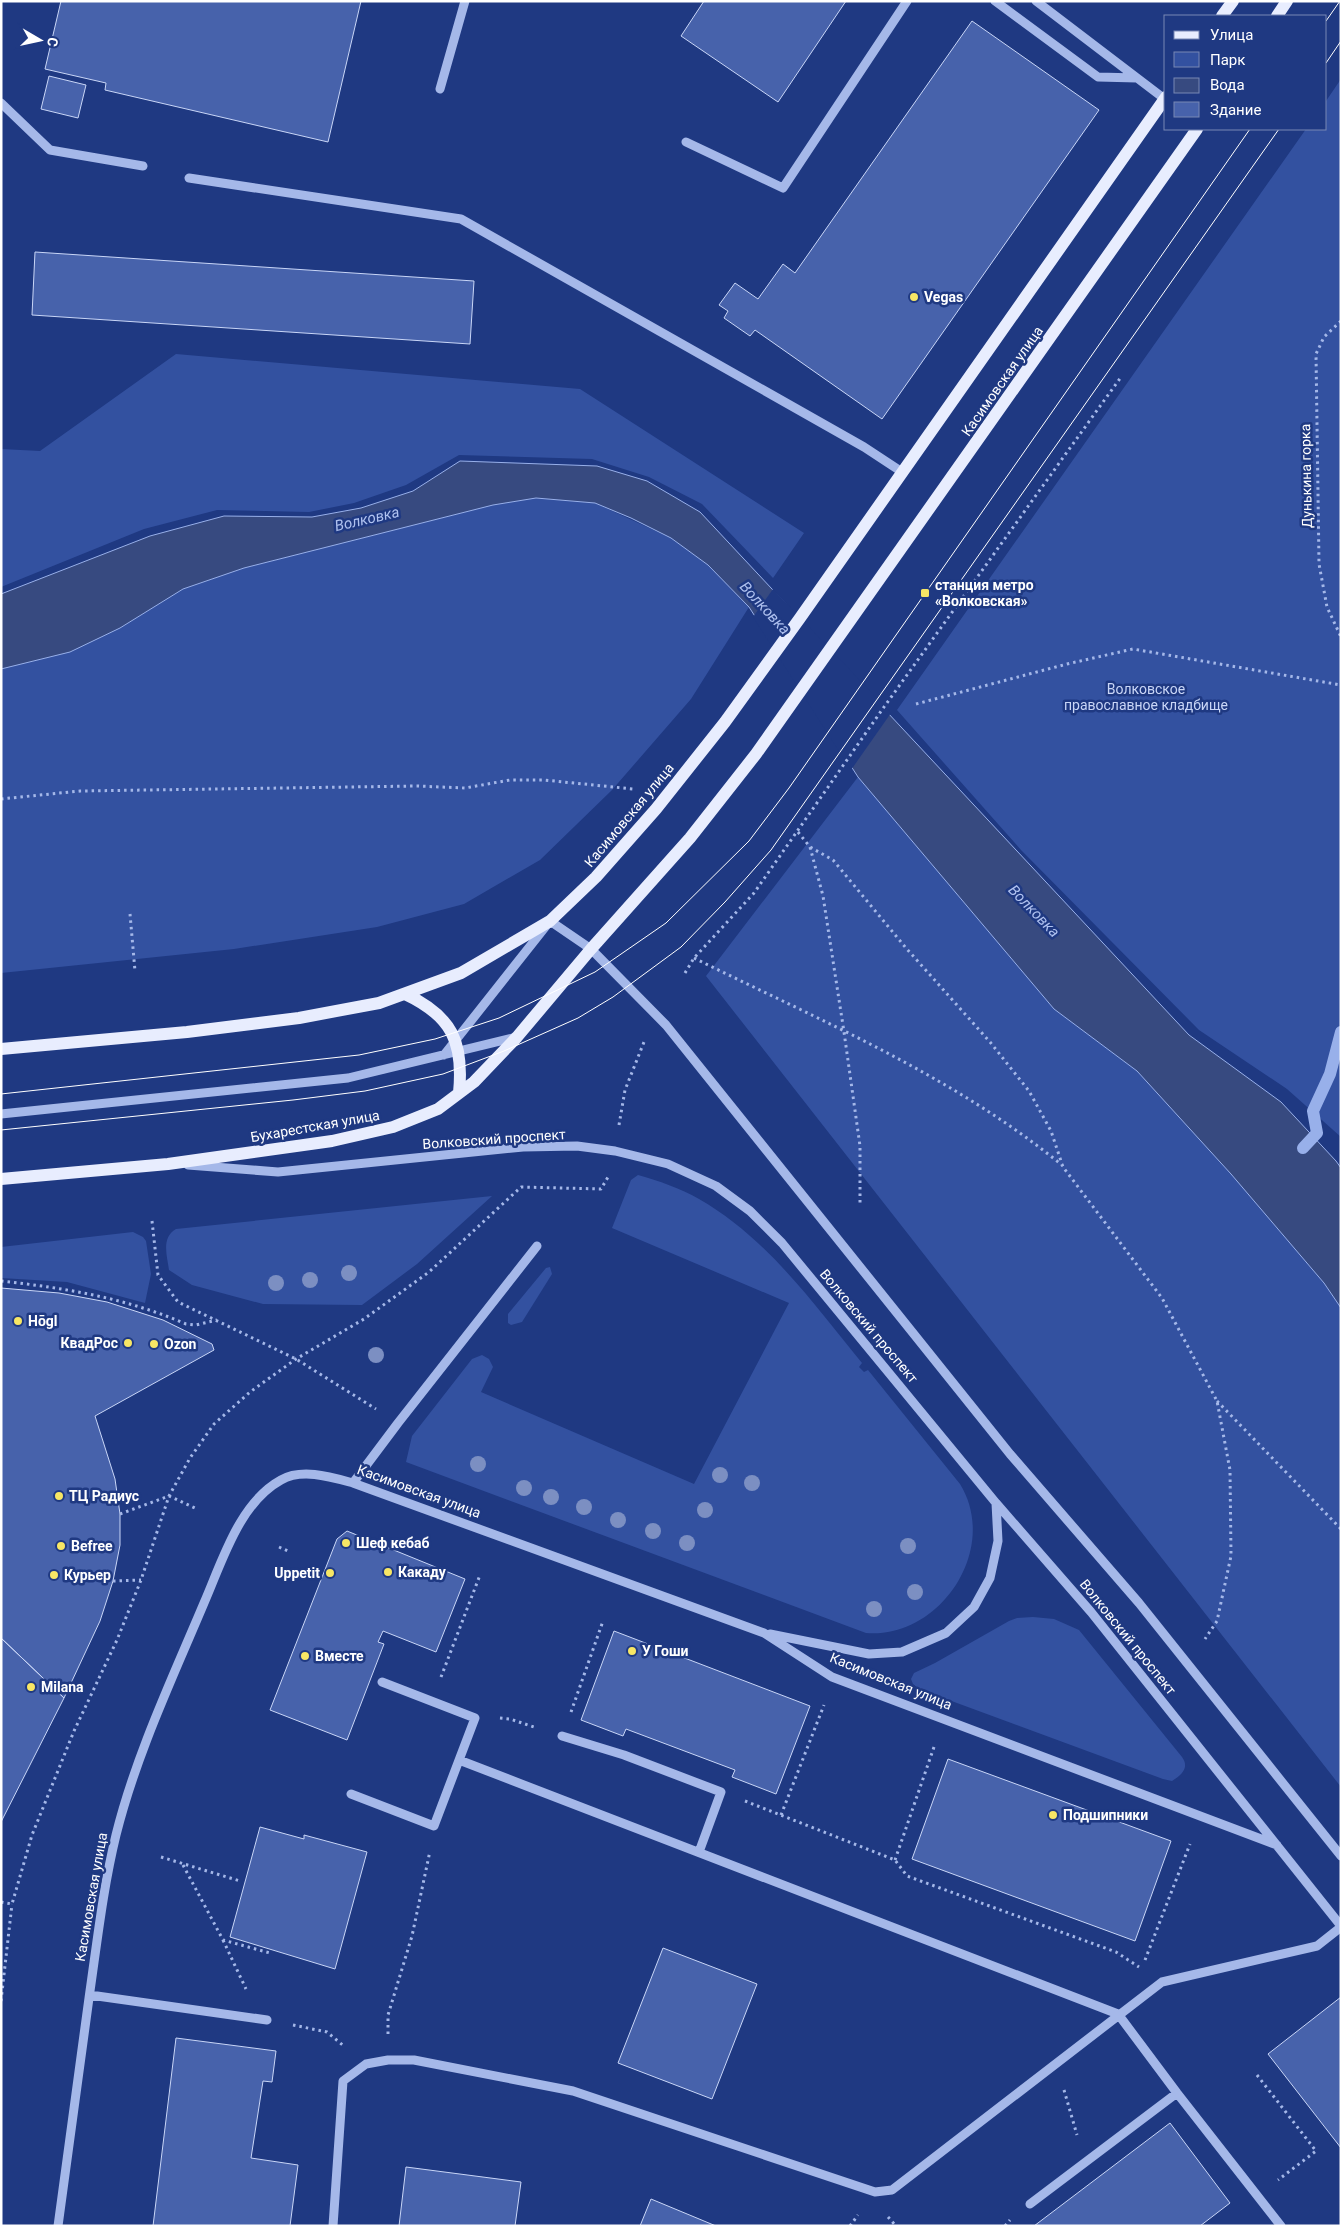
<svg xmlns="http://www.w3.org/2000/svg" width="1342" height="2227" font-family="Roboto,sans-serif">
<rect width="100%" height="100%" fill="#1f3982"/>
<path fill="#3351a0" d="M1341 79V1137L1287 1089 1199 1030 1021 850 897 710 1306 129H1326V101Z
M176 354 580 389 804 533 773 578 702 504 649 477 592 459 459 455 406 485 354 503 309 512 217 510 144 529 1 587V449L40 451Z
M536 498 595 503 671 538 708 565 749 607 691 699 612 790 540 860 464 904 377 927 234 949 1 973V669L120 628 183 589 244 568 493 505Z
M858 777 1054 1009 1137 1071 1231 1174 1324 1283 1341 1308V1787L706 976Z
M638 1175C659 1181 680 1188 699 1199 767 1238 813 1303 862 1363L859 1367 864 1372 868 1370 960 1484C1000 1549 940 1639 866 1633L406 1462 412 1436 472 1359 482 1355 489 1359 493 1367 481 1392 694 1484 789 1303 612 1228 631 1180Z
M492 1196 417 1264 362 1305 263 1304 192 1285 169 1270C167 1255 161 1238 176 1229Z
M133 1232 143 1237 146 1241 151 1274 145 1303 67 1282 1 1278V1247Z
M550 1267 552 1274 522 1322 511 1325 508 1323V1314L546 1268Z
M1033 1617 1054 1619 1079 1630 1182 1757C1190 1768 1181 1775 1172 1781L1163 1779 919 1689 913 1684 911 1679 914 1673 935 1663 1009 1621 1017 1618Z"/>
<path fill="#374a80" stroke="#98b0ea" d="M460 461 597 466 647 481 700 512 1189 1035 1281 1102 1336 1161 1341 1168V1308L1324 1283 1231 1174 1137 1071 1054 1009 858 777 749 607 708 565 671 538 631 518 595 503 536 498 493 505 244 568 183 589 120 628 70 652 1 669V594L150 536 224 516 312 517 361 508 413 491Z"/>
<path fill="#1f3982" d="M773 589 891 713 851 770 753 617Z"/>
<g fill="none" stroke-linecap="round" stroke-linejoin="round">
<path stroke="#98b0ea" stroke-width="12" d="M1303 1148 1317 1133 1313 1111 1330 1074 1341 1032"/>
</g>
<path fill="#4762ab" stroke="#c9d6f7" d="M61 1H361L328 142 105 90 106 83 45 69Z
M704 1H846L778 102 681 36Z
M972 21 1099 110 882 419 755 330 750 336 724 318 728 311 719 305 735 283 758 299 783 264 795 273Z
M49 76 86 85 78 118 41 109Z
M35 252 474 281 470 344 32 315Z
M1 1288 59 1293 107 1302 163 1320 212 1344 214 1350 95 1416 115 1479 120 1514V1545L113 1581 100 1621 64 1698 1 1638Z
M347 1531 465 1579 436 1652 383 1631 378 1642 384 1644 347 1740 270 1710 337 1539Z
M614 1631 810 1706 776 1794 732 1777 735 1770 634 1732 626 1729 623 1736 581 1720Z
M1 1638 64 1698 1 1822Z
M948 1759 1171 1841 1135 1941 912 1859Z
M260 1827 304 1839V1835L367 1852 335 1969 230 1937Z
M663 1948 757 1984 712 2099 618 2063Z
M1341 1997V2148L1268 2054Z
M176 2038 276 2051 272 2082 263 2081 251 2158 298 2165 290 2226H153Z
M1170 2123 1230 2203 1200 2226H1034Z
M406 2167 521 2182 515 2226H399Z
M651 2199 716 2226H640Z"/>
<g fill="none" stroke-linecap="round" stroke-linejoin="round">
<path stroke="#a5b8e9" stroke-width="3" stroke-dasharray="2.5 4" stroke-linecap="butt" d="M1341 321 1324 337 1316 354 1319 564 1327 607 1341 637
M916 704 1067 664 1133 649 1341 685
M1 799 80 791 417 786 465 788 510 780H544L633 789
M798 832 810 847 833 860 906 948 990 1042 1029 1091 1051 1131 1063 1167 1162 1298 1217 1401 1230 1470 1231 1556 1217 1621 1205 1639
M810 847 823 896 844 1032 860 1146V1205
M130 914 135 971
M694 958C821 1021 954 1076 1063 1166
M685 973 694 958 754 893 884 707 1121 377
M619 1125 625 1090 644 1042
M152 1221 158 1275 178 1302 296 1359 376 1409
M1 1281C65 1288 126 1298 186 1324L196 1325 217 1320
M1217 1401 1341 1529
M120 1514 169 1496 197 1509
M279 1547 288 1551
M113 1581 141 1580
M441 1677 480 1575
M571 1712 603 1621
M500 1718 510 1719 537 1728
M745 1801 895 1860 907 1876 1116 1952 1139 1967
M781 1815 824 1705
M161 1857 240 1881
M895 1860 934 1747
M183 1865 223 1940 270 1953
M1 1902 12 1904 32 1835 74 1731 117 1640 141 1580 169 1496 190 1458 214 1424 250 1392 296 1359 364 1319 429 1272 521 1187 601 1189 608 1177
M223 1940 246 1989
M1145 1960 1190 1844
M1 2001 12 1904
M293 2025 327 2032 345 2047
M388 2034V2015L412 1936 430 1851
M1257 2075 1316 2151 1278 2180
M1064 2090 1077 2135
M888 2217 896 2226
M850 2226 858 2215
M1005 2226 1010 2220"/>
<path stroke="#a5b8e9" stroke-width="9" d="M995 1 1098 77 1137 78
M1036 1 1166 100
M440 89 465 1
M1 103 50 150 143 166
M686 142 783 188 907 1
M189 178 461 219 864 447 902 472
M444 1055 550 921 591 949 666 1025 1010 1454 1139 1603 1341 1856
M1 1114 348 1078 517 1037
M188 1165 278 1172 523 1147 577 1146 615 1151 668 1164 716 1186 750 1211 782 1243 996 1503 1091 1612 1341 1926
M353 1483 398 1423 537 1246
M770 1634 869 1654 902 1652 946 1633 974 1607 990 1578 998 1541 996 1503
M562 1736 624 1755 721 1792 699 1852
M459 1760 1118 2014 1177 2093 1281 2226
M351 1794 434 1826 475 1718 382 1682
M90 1995 267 2020
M1030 2204 1177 2093
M58 2226C68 2150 79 2074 89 1998 97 1943 103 1888 116 1835 136 1755 172 1679 204 1603 222 1562 239 1503 281 1480 302 1468 331 1477 353 1483L764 1633 832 1677 1277 1845
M333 2226 343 2081 366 2064 388 2060H414L573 2091 875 2192 892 2190 1162 1982 1317 1946 1341 1927"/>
<path stroke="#e8edfe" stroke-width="12" d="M1222 16 1233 1
M1277 16 1287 1
M405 994C452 1016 464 1042 459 1093
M1 1049 187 1032 299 1018 379 1003 461 973 550 921 596 877 656 809 725 722 800 618 1166 97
M1 1179 168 1164 332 1141 393 1127 438 1109 474 1082 517 1037 591 949 690 838 756 754 1197 129"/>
<path stroke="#fff" stroke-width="1" d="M1326 21 1340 1
M1326 63 1341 41
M1 1094 359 1055 435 1039 499 1018 595 972 666 923 749 841 789 788 1250 129
M1 1130 293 1100 365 1091 443 1074 504 1051 578 1018 613 997 681 947 725 902 771 850 1279 129"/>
</g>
<g fill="#7c8fc2">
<circle cx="349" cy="1273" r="8"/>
<circle cx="310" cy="1280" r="8"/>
<circle cx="276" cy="1283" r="8"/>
<circle cx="376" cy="1355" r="8"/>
<circle cx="478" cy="1464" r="8"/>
<circle cx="720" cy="1475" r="8"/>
<circle cx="752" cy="1483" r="8"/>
<circle cx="524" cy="1488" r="8"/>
<circle cx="551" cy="1497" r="8"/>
<circle cx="584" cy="1507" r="8"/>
<circle cx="705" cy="1510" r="8"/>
<circle cx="618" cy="1520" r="8"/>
<circle cx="653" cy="1531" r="8"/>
<circle cx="687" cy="1543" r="8"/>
<circle cx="908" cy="1546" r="8"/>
<circle cx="915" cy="1592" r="8"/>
<circle cx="874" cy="1609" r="8"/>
</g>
<g fill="#f7e665" stroke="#1f3982" stroke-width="2">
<circle cx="914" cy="297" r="5"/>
<rect x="920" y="588" width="10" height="10" rx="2.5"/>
<circle cx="18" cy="1321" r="5"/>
<circle cx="128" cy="1343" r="5"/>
<circle cx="154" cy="1344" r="5"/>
<circle cx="59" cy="1496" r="5"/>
<circle cx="346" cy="1543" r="5"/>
<circle cx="61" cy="1546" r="5"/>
<circle cx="388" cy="1572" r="5"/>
<circle cx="330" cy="1573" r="5"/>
<circle cx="54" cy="1575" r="5"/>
<circle cx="632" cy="1651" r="5"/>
<circle cx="305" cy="1656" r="5"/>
<circle cx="31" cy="1687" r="5"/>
<circle cx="1053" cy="1815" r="5"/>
</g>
<g text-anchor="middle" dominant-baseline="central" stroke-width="5" stroke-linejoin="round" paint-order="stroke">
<g font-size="14" font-weight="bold" fill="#fff" stroke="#1f3982" text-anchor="start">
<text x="924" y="297">Vegas</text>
<text x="935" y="585">станция метро<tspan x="935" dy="16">«Волковская»</tspan></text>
<text x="28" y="1321">Hōgl</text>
<text x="118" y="1343" text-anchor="end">КвадРос</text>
<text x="164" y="1344">Ozon</text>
<text x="69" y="1496">ТЦ Радиус</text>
<text x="356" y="1543">Шеф кебаб</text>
<text x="71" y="1546">Befree</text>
<text x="398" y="1572">Какаду</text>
<text x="320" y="1573" text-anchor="end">Uppetit</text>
<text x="64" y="1575">Курьер</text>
<text x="642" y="1651">У Гоши</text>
<text x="315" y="1656">Вместе</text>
<text x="41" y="1687">Milana</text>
<text x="1063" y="1815">Подшипники</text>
</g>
<g font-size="14" fill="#fff" stroke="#1f3982">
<text transform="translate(1002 381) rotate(-55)">Касимовская улица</text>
<text transform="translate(1306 476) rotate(-91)">Дунькина горка</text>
<text transform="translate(629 815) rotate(-50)">Касимовская улица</text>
<text transform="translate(315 1126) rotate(-10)">Бухарестская улица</text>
<text transform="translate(494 1139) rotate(-4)">Волковский проспект</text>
<text transform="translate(869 1326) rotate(50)">Волковский проспект</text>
<text transform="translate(419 1491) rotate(20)">Касимовская улица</text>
<text transform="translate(1128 1637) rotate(51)">Волковский проспект</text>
<text transform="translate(891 1681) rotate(22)">Касимовская улица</text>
<text transform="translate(91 1897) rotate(-80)">Касимовская улица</text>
</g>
<g font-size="14" fill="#c9d6f7" stroke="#1f3982">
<text x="1146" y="689">Волковское<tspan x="1146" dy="16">православное кладбище</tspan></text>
</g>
<g font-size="15" font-style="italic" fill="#b0c2f0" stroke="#1f3982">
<text transform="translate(367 519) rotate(-13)">Волковка</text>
<text transform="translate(765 608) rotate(47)">Волковка</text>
<text transform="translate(1034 911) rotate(46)">Волковка</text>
</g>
</g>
<rect width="1342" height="2227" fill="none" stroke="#ffffff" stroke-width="5"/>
<rect x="1164" y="15" width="162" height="115" fill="#1f3982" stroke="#7988b4"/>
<rect x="1174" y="31" width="25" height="8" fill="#e8edfe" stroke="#7988b4"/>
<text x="1210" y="40" font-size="15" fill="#ffffff">Улица</text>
<rect x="1174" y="52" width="25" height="15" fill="#3351a0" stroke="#7988b4"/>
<text x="1210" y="65" font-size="15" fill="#ffffff">Парк</text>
<rect x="1174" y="78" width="25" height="15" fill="#374a80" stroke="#7988b4"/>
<text x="1210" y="90" font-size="15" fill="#ffffff">Вода</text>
<rect x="1174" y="102" width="25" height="15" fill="#4762ab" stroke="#7988b4"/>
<text x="1210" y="115" font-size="15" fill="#ffffff">Здание</text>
<g transform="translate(40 40) rotate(99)" stroke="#1f3982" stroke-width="4" paint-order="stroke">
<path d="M0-4L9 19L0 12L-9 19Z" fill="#ffffff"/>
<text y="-8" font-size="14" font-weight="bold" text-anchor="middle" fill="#ffffff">С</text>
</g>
</svg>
